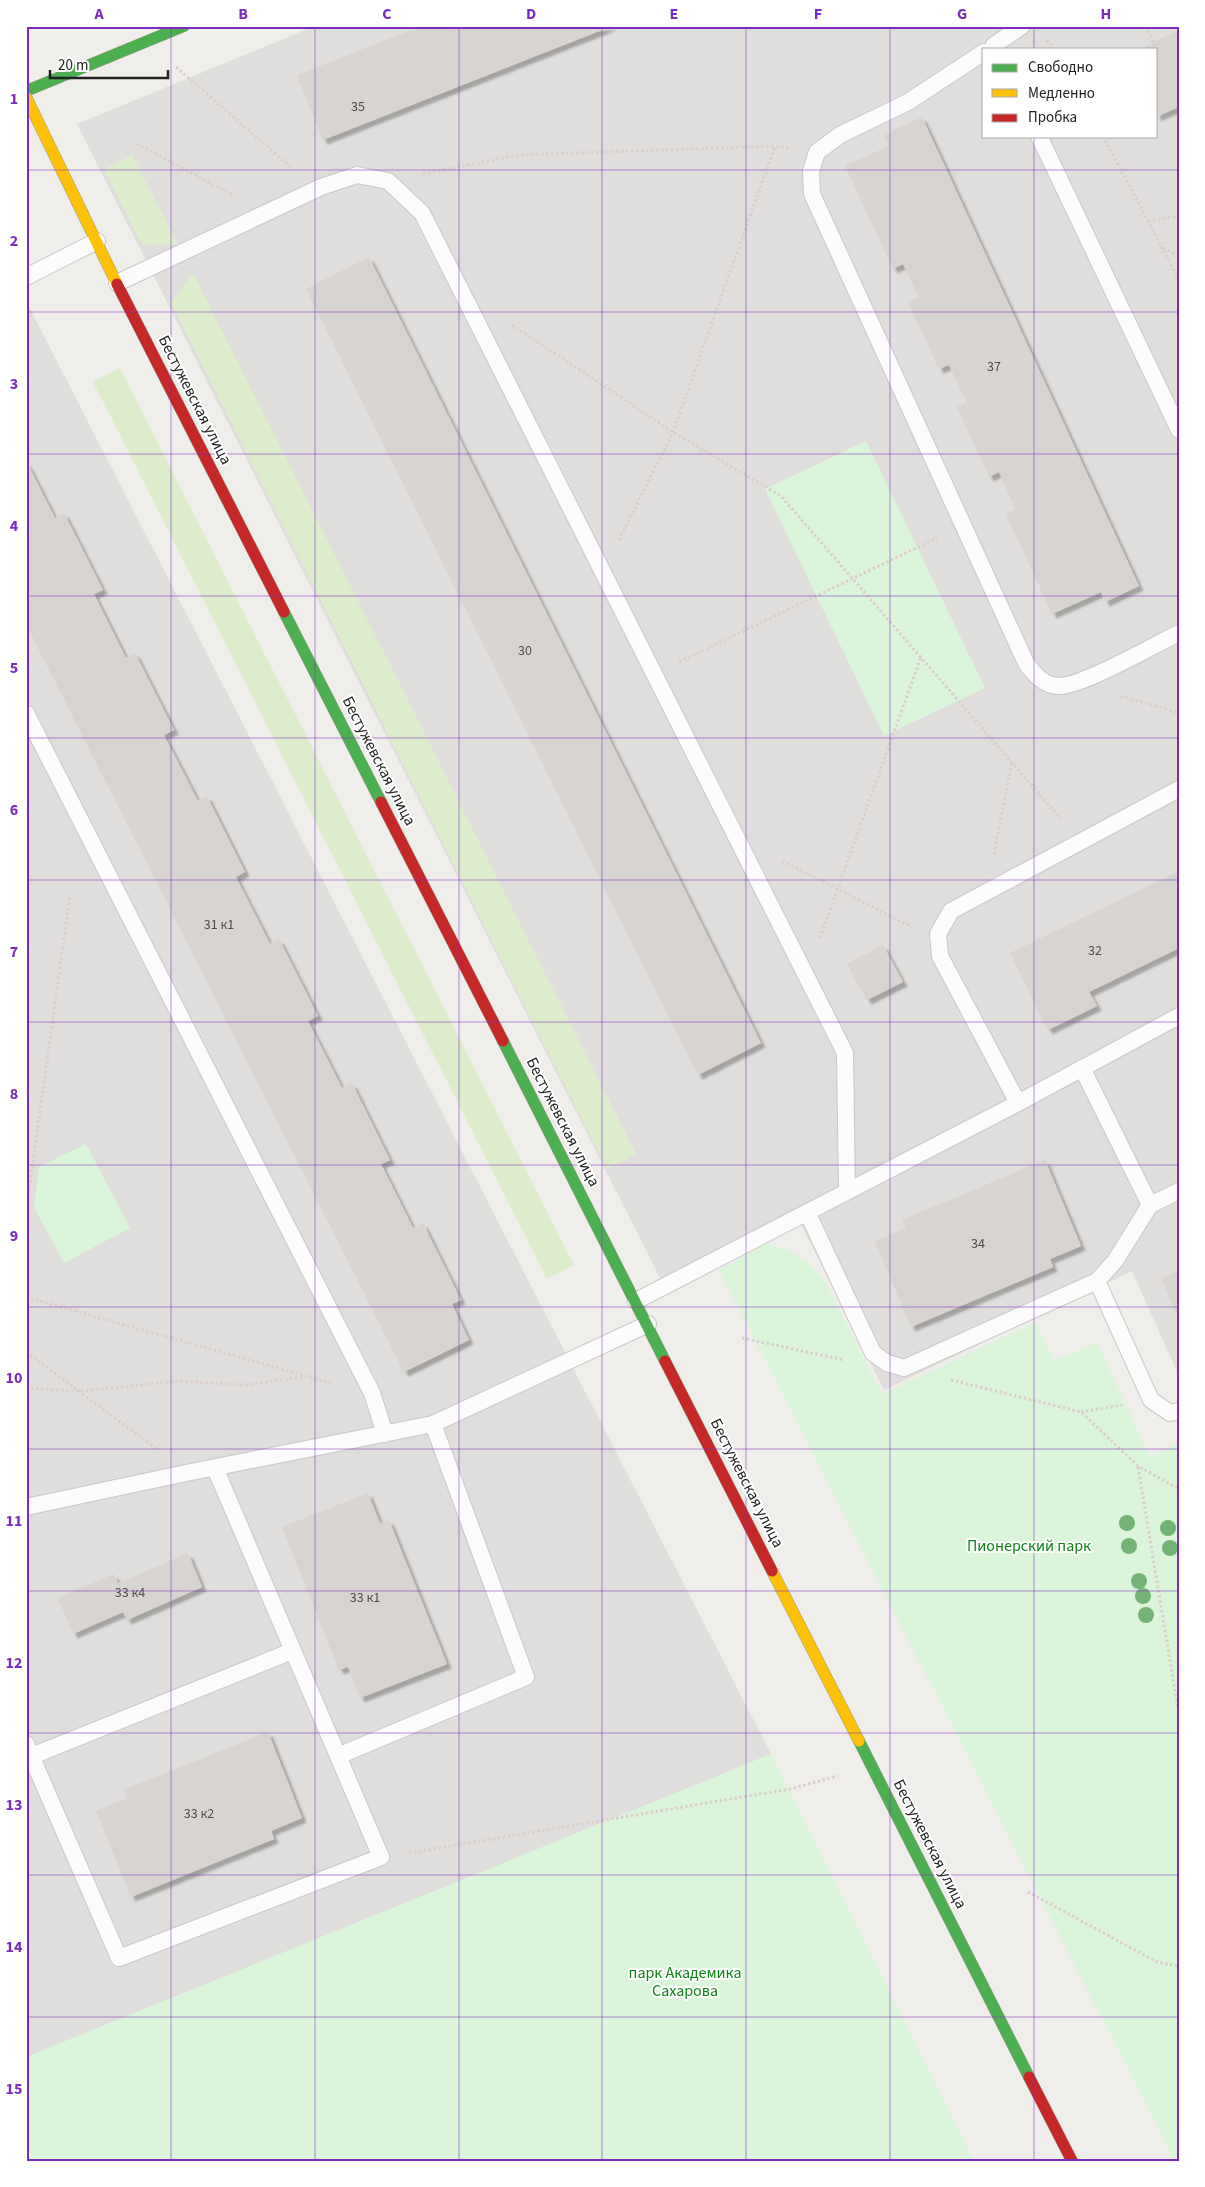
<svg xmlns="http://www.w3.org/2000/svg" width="1205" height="2187" font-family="'Source Sans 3',sans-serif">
<defs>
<filter id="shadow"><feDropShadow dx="4.5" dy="4.5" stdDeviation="1" flood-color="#0004"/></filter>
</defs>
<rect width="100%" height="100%" fill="#f0eeeb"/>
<path fill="#dfdedc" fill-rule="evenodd" d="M315 26H1179V1376L1132 1271 884 1390 800 1222 667 1292 77 124ZM984 49H1156V136H984Z
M26 301 771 1754 26 2063Z"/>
<path fill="#ddeccb" d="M132 155 178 244 142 245 104 169Z
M193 273 636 1154 607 1169 171 303Z
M120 368 574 1265 547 1279 93 382Z"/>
<path fill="#daf5da" d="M866 441 985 688 884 736 765 489Z
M86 1144 130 1228 64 1263 34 1207 39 1167Z
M766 1244 788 1250 808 1262 825 1282 882 1394 1036 1322 1054 1361 1097 1342 1150 1457 1179 1443V2161H1175L719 1270Z
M771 1754 974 2161H26V2057Z"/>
<path fill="#d7d4d2" filter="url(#shadow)" d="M421 26H612L323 140 297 75Z
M1179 30V107L1156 117V49H1139Z
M922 117 1139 586 1105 602 1101 592 1052 614 1006 514 1015 509 999 472 989 477 957 407 967 403 949 365 939 369 908 302 919 297 903 264 893 269 845 166 889 146 884 135Z
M369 257 761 1043 698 1075 306 289Z
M26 461 55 518 64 513 103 590 94 594 126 658 135 653 174 730 164 735 198 801 207 796 245 872 236 877 270 944 279 939 318 1016 308 1021 342 1088 352 1083 390 1160 381 1164 413 1228 423 1223 461 1300 452 1304 469 1340 404 1372 26 624Z
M1179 871V948L1089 992 1097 1006 1048 1030 1010 953Z
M883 945 903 982 867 1000 847 964Z
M1045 1160 1081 1246 1050 1259 1053 1267 911 1327 875 1241 906 1228 902 1220Z
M1179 1271V1321L1161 1278Z
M368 1493 380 1523 389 1520 447 1664 360 1698 348 1667 339 1670 282 1527Z
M188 1553 202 1587 127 1620 123 1612 73 1634 58 1598 114 1574 118 1583Z
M268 1732 302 1818 271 1831 274 1839 131 1897 96 1811 127 1798 123 1790Z"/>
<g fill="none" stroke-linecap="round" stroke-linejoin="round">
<g stroke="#c9c8c7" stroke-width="18">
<path id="lane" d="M994 45 1022 26
M984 52 908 102 840 135 817 152 811 171 812 194 1026 663C1034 674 1044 686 1059 686 1083 686 1154 645 1179 633
M1039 136 1179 430
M26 277 97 241
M117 283 321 187 357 175 388 181 422 213 845 1053 847 1191
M26 713 372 1393 385 1434
M1082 1068 1150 1205 1115 1261 1097 1281
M1018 1103 940 956 938 934 951 911 1179 789
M1150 1205 1179 1191
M807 1212 873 1353 887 1363 904 1368 1097 1281 1151 1400 1170 1413 1179 1411
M636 1301 1018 1103 1179 1016
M433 1424 648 1324
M215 1468 338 1756
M26 1507 186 1473 433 1424 526 1677 338 1756 381 1857 119 1958 26 1744
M32 1756 292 1651"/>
</g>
<g stroke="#999a82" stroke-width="12">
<path id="fast" d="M26 91 184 26
M284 612 381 802
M503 1041 665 1361
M859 1741 1029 2077"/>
</g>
<g stroke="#999a82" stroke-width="12">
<path id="slow" d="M26 97 117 284
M772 1571 859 1741"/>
</g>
<g stroke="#999a82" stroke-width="12">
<path id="jam" d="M117 284 284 612
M381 802 503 1041
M665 1361 772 1571
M1029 2077 1072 2161"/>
</g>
<path stroke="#dccecd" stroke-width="3" stroke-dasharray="2.5 2.5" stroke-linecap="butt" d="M1146 26 1153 42
M1047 40 1054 49
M176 67 280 158 294 169
M1103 136 1179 280
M137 144 233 195
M423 174 518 155 775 146 789 148
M1148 221 1179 216
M1163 248 1179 257
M512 325 673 432 781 496 1061 819
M619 540 673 432 775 146
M679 662 937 538
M1121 696 1179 713
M994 854 1012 762
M782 861 912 927
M820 938 921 657
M26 1212 70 895
M26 1297 334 1384
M742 1338 844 1360
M26 1352 157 1449
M951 1380 1081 1412 1138 1466 1179 1489
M26 1388 80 1391 179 1381 246 1385 302 1377
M1081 1412 1122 1405
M1138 1467 1179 1715
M409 1853 790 1789 838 1776
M1028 1892 1157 1962 1179 1966"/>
<use href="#lane" stroke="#fdfcfc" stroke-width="16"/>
<use href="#fast" stroke="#4caf50" stroke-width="11"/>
<use href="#slow" stroke="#ffc107" stroke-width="11"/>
<use href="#jam" stroke="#c62828" stroke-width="11"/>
</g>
<g fill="#73b476">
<circle cx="1127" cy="1523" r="8"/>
<circle cx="1168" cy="1528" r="8"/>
<circle cx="1129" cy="1546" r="8"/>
<circle cx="1170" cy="1548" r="8"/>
<circle cx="1139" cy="1581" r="8"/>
<circle cx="1143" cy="1596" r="8"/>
<circle cx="1146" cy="1615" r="8"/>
</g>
<path fill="none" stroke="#7b2cbf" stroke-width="1" stroke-opacity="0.55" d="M171 26V2161M315 26V2161M459 26V2161M602 26V2161M746 26V2161M890 26V2161M1034 26V49M1034 136V2161M26 170H1179M26 312H1179M26 454H1179M26 596H1179M26 738H1179M26 880H1179M26 1022H1179M26 1165H1179M26 1307H1179M26 1449H1179M26 1591H1179M26 1733H1179M26 1875H1179M26 2017H1179"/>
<g text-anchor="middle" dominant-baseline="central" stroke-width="4" stroke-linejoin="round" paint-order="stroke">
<g font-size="14" fill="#4f4e4e">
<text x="358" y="107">35</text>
<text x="994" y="367">37</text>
<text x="525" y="651">30</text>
<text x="219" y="925">31 к1</text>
<text x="1095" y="951">32</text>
<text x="978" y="1244">34</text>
<text x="130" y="1593">33 к4</text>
<text x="365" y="1598">33 к1</text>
<text x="199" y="1814">33 к2</text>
</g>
<g font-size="16" fill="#222" stroke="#fff">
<text transform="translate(195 400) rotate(63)">Бестужевская улица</text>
<text transform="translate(379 761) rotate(63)">Бестужевская улица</text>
<text transform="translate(563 1122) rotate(63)">Бестужевская улица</text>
<text transform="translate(747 1483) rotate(63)">Бестужевская улица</text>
<text transform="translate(930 1844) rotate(63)">Бестужевская улица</text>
</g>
<g font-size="16" fill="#0c8416" stroke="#fff">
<text x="1029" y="1546">Пионерский парк</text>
<text x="685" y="1973">парк Академика<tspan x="685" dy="18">Сахарова</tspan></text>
</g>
</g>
<rect width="1205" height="2187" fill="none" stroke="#ffffff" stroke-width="55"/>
<rect x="982" y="48" width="175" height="90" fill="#ffffff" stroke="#a7a7a7"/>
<rect x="992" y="64" width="25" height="8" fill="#4caf50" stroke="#a7a7a7"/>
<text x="1028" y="72" font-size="15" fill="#222222">Свободно</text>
<rect x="992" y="89" width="25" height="8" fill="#ffc107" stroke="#a7a7a7"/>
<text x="1028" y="98" font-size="15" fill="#222222">Медленно</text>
<rect x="992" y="114" width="25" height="8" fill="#c62828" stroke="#a7a7a7"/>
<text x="1028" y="122" font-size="15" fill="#222222">Пробка</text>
<path d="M50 70v8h118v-8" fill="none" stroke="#222222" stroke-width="2.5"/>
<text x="58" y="70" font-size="15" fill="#222222" stroke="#ffffff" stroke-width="4" paint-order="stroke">20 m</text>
<rect x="28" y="28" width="1150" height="2132" fill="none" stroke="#7b2cbf" stroke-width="2"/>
<g font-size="16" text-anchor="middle" font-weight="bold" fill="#7b2cbf">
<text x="99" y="19">A</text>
<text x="243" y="19">B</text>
<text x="387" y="19">C</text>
<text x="531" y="19">D</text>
<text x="674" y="19">E</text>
<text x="818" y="19">F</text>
<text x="962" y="19">G</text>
<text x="1106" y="19">H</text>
<text x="14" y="104">1</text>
<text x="14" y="246">2</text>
<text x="14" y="389">3</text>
<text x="14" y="531">4</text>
<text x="14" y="673">5</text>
<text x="14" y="815">6</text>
<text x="14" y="957">7</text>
<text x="14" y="1099">8</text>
<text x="14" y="1241">9</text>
<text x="14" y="1383">10</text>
<text x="14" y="1526">11</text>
<text x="14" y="1668">12</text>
<text x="14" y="1810">13</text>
<text x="14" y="1952">14</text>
<text x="14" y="2094">15</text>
</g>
</svg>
